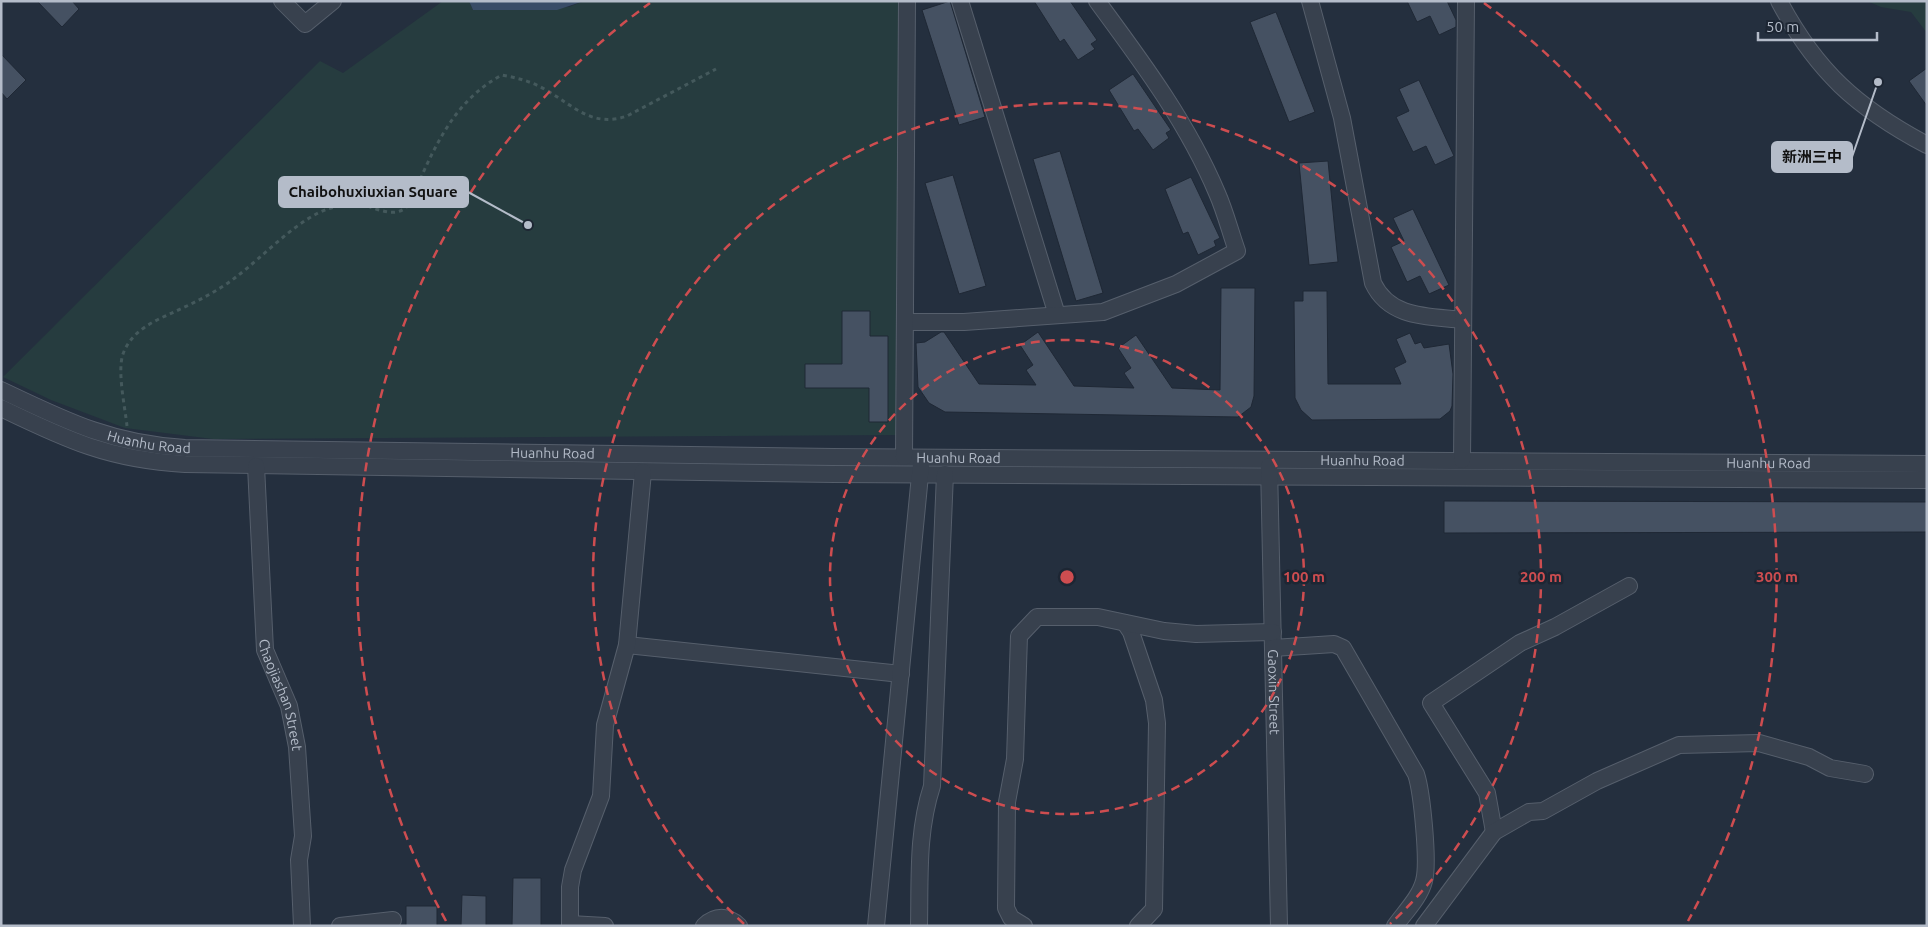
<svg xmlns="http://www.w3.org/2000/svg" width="1928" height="927" font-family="Ubuntu,'Noto Sans SC',sans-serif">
<rect width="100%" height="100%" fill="#242f3e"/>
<path fill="#263c3f" d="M443 1H469L473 10 569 7 584 1H902L899 435 213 439 125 428 51 400 3 377 320 61 343 73Z
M1867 1H1927V33L1911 12 1881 7Z"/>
<path fill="#394c67" d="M469 1H584L557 10H473Z"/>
<path fill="#455162" stroke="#1f2835" d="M37 1H72L79 9 62 27Z
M950 1 985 117 959 125 922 10Z
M1034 1H1070L1097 40 1091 44 1095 49 1078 60 1064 39 1060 42Z
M1407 1H1447L1456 20V27L1439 35 1430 16 1417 22Z
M1276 12 1315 112 1289 122 1250 22Z
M1 54 26 80 7 99 1 92Z
M1927 68V106L1909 81Z
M1133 74 1171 130 1166 133 1169 138 1153 150 1138 129 1134 131 1109 90Z
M1419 80 1454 156 1435 165 1426 146 1413 152 1396 117 1409 111 1399 89Z
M1060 151 1103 293 1076 301 1033 159Z
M1328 161 1338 262 1309 265 1299 163Z
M953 175 986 286 959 294 925 183Z
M1191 177 1220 238 1214 241 1216 246 1198 255 1188 232 1183 234 1165 189Z
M1413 209 1449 285 1429 294 1420 276 1407 282 1391 247 1404 241 1393 218Z
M1221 288H1255L1254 396 1251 407 1238 417 945 412 929 403 918 387 916 343 925 342 941 332H944L979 384 1036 385 1026 370 1033 365 1020 345 1038 332 1074 386 1134 388 1124 373 1131 368 1118 348 1136 335 1172 388 1220 390Z
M1303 291H1327L1328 384H1401L1394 368 1406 362 1396 339 1410 333 1415 344 1421 342 1424 348 1449 344 1453 374 1452 406 1450 411 1440 419 1312 420 1301 410 1295 398 1294 301H1303Z
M842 311H870V336H888V422H869V388H805V364H842Z
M1444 501 1927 502V532L1444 533Z
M513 878H541V926H512Z
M462 895 486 896V926H461Z
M406 906H437V926H406Z"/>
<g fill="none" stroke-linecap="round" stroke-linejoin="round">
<g stroke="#565f6c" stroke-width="18">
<g id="minor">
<path d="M282 1 305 24 333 1"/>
<path d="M960 1 1057 315"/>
<path d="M1310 1 1342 118 1373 283C1390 319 1429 316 1463 320"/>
<path d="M1779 1C1816 71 1857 108 1927 145"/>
<path d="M905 322H964L1103 312 1176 284 1237 251C1230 231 1225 211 1217 193 1187 122 1142 62 1097 1"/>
<path id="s1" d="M1 390C66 421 112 444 185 448L834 457 1927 464"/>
<path d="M1 408C67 440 110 460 185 464L834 474 1927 480"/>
<path d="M904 457 907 1"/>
<path d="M1462 460 1466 1"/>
<path id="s2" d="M256 466 265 650 289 706 297 747 303 836 299 860 302 926"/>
<path id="s3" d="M1269 466 1279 926"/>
<path d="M1125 623 1131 632 1154 700 1157 723 1154 909 1138 926"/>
<path d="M627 645 901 674"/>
<path d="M1273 648 1334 644 1343 648 1416 774C1422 792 1429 863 1424 881 1420 897 1405 912 1395 926"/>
<path d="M1494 832 1487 793 1431 703 1520 643 1555 627 1629 586"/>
<path d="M570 924 605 926"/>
<path d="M340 926 393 920"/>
<path d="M570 926V887L573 870 601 796 605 725 627 645 643 472"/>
<path d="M704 926C715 915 728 915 739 926"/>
<path d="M876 926 921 465"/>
<path d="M919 926C920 878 917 832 932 786L945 474"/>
<path d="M1024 926 1011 918 1006 908 1007 802 1015 759 1019 636 1037 617H1098L1164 631 1196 634 1273 632"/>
<path d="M1424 926 1494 832 1529 812 1543 811 1597 781 1679 745 1759 743 1809 757 1830 768 1865 774"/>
</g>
</g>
<path stroke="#44595c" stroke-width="3" stroke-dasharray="4 4" stroke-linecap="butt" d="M127 426C125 407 117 371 123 354 131 331 154 321 174 312 196 302 218 291 236 277 263 257 299 217 331 208 338 206 345 203 353 203 368 203 389 219 404 209 414 202 418 184 423 173 441 133 462 96 502 75 518 78 533 82 546 90 574 106 592 128 627 116L716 69"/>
<use href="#minor" stroke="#38414e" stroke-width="16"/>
</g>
<g fill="none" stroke="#ce4d50" stroke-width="2.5" stroke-dasharray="9 6">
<circle cx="1067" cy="577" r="237"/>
<path d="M744 924A474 474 0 1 1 1390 924"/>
<path d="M446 921A710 710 0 0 1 650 3M1484 3A710 710 0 0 1 1688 921"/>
</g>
<g text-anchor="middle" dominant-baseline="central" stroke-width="5" stroke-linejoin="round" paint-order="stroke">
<g font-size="14" fill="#b4bcc9" stroke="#1d2633">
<text stroke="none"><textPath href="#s1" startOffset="158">Huanhu Road</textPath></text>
<text stroke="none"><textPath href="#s1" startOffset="562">Huanhu Road</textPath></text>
<text stroke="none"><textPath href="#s1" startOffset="968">Huanhu Road</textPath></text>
<text stroke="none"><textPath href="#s1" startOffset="1372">Huanhu Road</textPath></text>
<text stroke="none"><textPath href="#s1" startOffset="1778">Huanhu Road</textPath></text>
<text stroke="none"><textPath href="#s3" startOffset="226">Gaoxin Street</textPath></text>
<text stroke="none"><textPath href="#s2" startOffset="232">Chaojiashan Street</textPath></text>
</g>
</g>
<circle cx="1067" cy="577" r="8" fill="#ce4d50" stroke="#1d2633" stroke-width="2.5"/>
<g font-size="15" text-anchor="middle" font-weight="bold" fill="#ce4d50" stroke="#1d2633" stroke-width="5" stroke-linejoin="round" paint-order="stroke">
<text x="1304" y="582">100 m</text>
<text x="1541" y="582">200 m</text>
<text x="1777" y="582">300 m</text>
</g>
<path fill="none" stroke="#b4bcc9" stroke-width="2" d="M1878 82L1852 157M528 225L468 192"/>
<g fill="#b4bcc9" stroke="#1d2633" stroke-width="2">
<circle cx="1878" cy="82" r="5"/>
<circle cx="528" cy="225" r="5"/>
</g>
<g fill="#b4bcc9" stroke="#b4bcc9" stroke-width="2">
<rect x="1772" y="142" width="80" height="30" rx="5"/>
<rect x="279" y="177" width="189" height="30" rx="5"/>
</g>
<g font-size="15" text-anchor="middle" font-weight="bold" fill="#111">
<text x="1812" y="162">新洲三中</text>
<text x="373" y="197">Chaibohuxiuxian Square</text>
</g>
<rect width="1928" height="927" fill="none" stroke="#b4bcc9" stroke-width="5"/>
<path d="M1758 32v8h119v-8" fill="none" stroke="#b4bcc9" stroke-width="2.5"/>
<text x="1766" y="32" font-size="15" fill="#b4bcc9" stroke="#1d2633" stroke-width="4" paint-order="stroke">50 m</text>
</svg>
